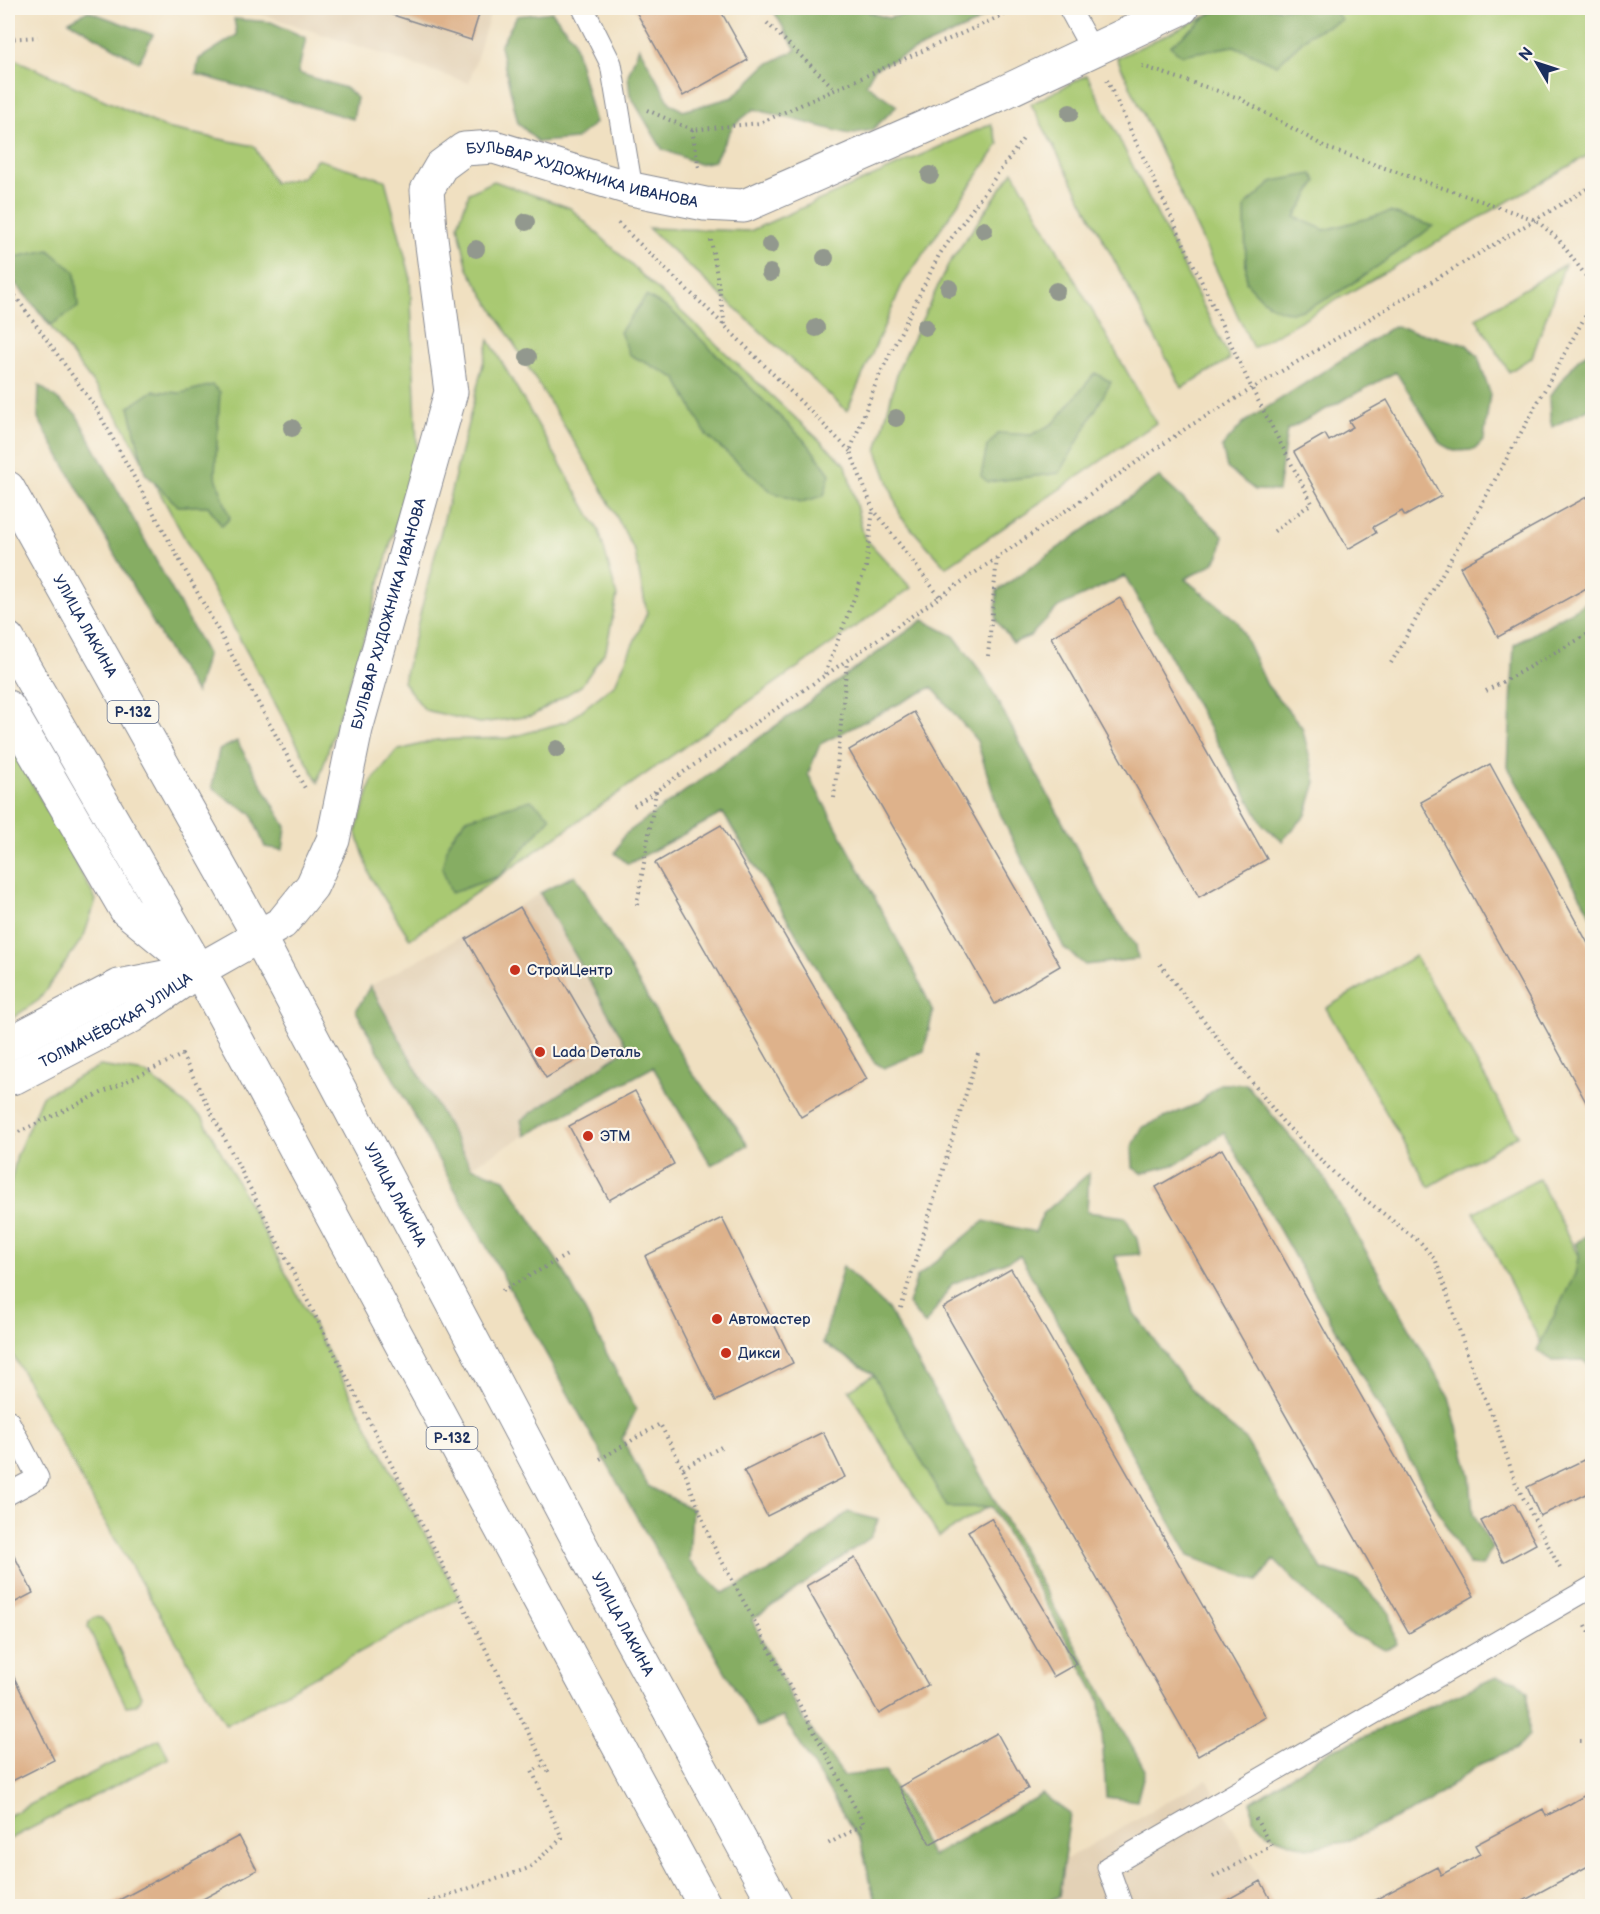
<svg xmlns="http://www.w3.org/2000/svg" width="1600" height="1914" font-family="'Balsamiq Sans',sans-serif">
<rect width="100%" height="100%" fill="#fbf7ec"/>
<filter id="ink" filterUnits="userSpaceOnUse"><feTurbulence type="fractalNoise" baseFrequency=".0167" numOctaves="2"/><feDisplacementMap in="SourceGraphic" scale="12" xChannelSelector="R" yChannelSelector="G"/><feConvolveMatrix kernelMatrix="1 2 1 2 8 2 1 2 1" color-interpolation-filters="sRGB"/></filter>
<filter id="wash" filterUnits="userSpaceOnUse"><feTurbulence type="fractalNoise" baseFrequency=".008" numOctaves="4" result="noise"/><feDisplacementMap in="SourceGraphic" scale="24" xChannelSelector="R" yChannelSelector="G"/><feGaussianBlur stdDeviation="1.35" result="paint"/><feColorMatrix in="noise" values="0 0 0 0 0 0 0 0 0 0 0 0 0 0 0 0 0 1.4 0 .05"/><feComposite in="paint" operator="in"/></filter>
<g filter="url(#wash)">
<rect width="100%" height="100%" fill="#f0e0c1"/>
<path fill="#e3d1b6" d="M243 8H492L469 83Z
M575 875 677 1047 471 1167 370 986Z
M1207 1779 1274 1906H984L1161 1805Z"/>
<path fill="#a9c972" stroke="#627c68" stroke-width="1.5" d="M1223 8H1592V153L1253 348 1117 58Z
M8 58H12L166 128 254 146 274 183 303 177 317 159 385 180 410 275 417 447 369 622 318 782 119 418 8 270Z
M1087 75 1230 359 1182 388 1031 104Z
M991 124 999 144 902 285 847 411 648 228 750 231Z
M1013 171 1156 423 946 567 901 517 877 451 898 370 948 265Z
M494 181 570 208 846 465 864 537 911 588 410 939 371 878 356 831 372 781 396 751 436 740 509 738 568 721 615 684 647 613 635 552 595 476 468 269 458 225 469 193Z
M1565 264 1532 357 1509 372 1476 318Z
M489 340 599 531 617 596 606 650 581 686 532 716 480 723 425 710 403 682Z
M8 739 96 900 84 936 39 1000 8 1021Z
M1415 956 1518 1135 1429 1187 1326 1008Z
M100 1066 145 1073 203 1118 459 1598 226 1725 106 1524 8 1346V1195L17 1155 42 1096Z
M1539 1179 1592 1283 1545 1351 1474 1212Z
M898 1360 989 1506 939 1537 849 1390Z
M95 1617 101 1618 108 1626 141 1696V1699L136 1705 126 1706 88 1627 89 1622Z
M159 1739 169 1758 8 1840V1816Z"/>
<path fill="#86ad64" stroke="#506e61" stroke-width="1.5" d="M772 8H866L869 12 888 18 933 8H996L974 24 875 68 866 84 897 106 872 130 849 134 754 109 733 126 714 161 699 164 662 149 630 95 628 75 639 47 670 103 683 111 733 97 766 65 796 50Z
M1233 8H1332L1342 20 1310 34 1277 65 1234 46 1181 55 1170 46 1211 13Z
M88 11 153 35 139 62 69 21Z
M552 12 573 38 595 123 576 139 538 142 518 123 500 46 517 16Z
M234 19 271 22 306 38 298 73 345 88 357 98 353 119 196 74 199 59 237 35Z
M1312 174 1317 181 1295 217 1325 230 1390 212 1433 226C1407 245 1318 314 1291 312 1270 311 1259 296 1246 282L1245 206 1274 181Z
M49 250 75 272 78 307 51 325 8 275 10 258Z
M646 296 671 310 808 444 830 474 824 496 801 502 772 492 707 436 676 378 630 355 620 332Z
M1394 326 1467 345 1478 357 1490 393 1484 440 1474 450 1454 451 1441 444 1396 372 1287 430 1278 491 1255 490 1227 468 1222 447 1243 423Z
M1592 350V407L1552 427 1550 418 1549 397 1579 358Z
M1095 373 1111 382 1060 473 988 482 981 476 987 446 999 433 1031 435 1054 423Z
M39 385 76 414 207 654 196 693 169 651 38 418Z
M212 385 220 392 215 474 230 518 222 526 208 506H178L145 473 129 407 153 391 181 393Z
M1159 477 1223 535C1222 567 1207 566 1185 579L1238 622 1267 685 1302 727 1316 782 1306 815 1282 841 1263 825 1125 576 1058 607 1030 636 1013 643 996 620 997 591Z
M1592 599V917L1508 767 1514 645Z
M923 620 954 636 984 676 1110 910 1136 945 1138 959 1085 965 1064 948 998 809 977 741 932 687 820 744 808 774 918 978 933 1012 924 1051 884 1068 874 1062 723 813 628 864 615 853 624 835Z
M237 741 286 827 283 850 265 847 251 813 224 797 212 787 219 750Z
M531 800 551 817 500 876 451 893 442 868 449 841 466 819Z
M575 875 692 1073 736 1126 748 1145 711 1165 653 1067 525 1136 521 1120 628 1048 540 893Z
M370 986 471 1167 505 1179 565 1273 636 1410 622 1439 648 1486 692 1509 689 1561 723 1593 784 1564 848 1512 878 1520 871 1537 752 1620 799 1713 844 1776 885 1771 932 1856 1042 1794 1070 1814 1059 1896 1040 1906H876L861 1843 783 1717 757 1727 627 1500 356 1011Z
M1220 1084H1246L1322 1174 1449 1397 1470 1476 1473 1513 1492 1547 1482 1566 1469 1565 1224 1132 1177 1164 1142 1173 1133 1168 1132 1147 1143 1127 1197 1104Z
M1089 1173 1087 1212 1125 1217 1137 1239 1140 1254 1115 1256 1134 1313 1202 1404 1245 1439 1322 1569 1359 1581 1390 1613 1397 1644 1385 1650 1346 1632 1274 1560 1257 1581 1189 1556 1020 1256 952 1284 925 1325 908 1304 917 1277 984 1221 1035 1232 1043 1214Z
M1589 1233 1592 1235V1390L1590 1366 1582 1360 1553 1361 1537 1350 1575 1274 1579 1253 1575 1244Z
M843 1266 888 1309 1145 1770 1137 1801 1106 1797 1100 1701 992 1507H947L873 1374 823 1343Z
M1496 1677 1515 1680 1528 1692 1529 1735 1516 1749 1480 1764 1428 1803 1346 1842 1307 1848 1268 1834 1253 1819 1251 1802 1331 1750 1357 1740Z"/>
<g id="blocks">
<path fill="#deb28b" d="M371 8H481L471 40Z
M634 8H719L748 60 683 96Z
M1387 400 1441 496 1405 516 1402 511 1373 527 1376 533 1348 549 1294 452 1325 434 1329 441 1353 427 1349 421Z
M1592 494V585L1498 637 1460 567Z
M1120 598 1267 859 1199 897 1051 637Z
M914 712 1060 966 995 1004 849 750Z
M1490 764 1592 951V1113L1421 802Z
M721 825 867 1079 801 1117 655 863Z
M520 907 601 1046 546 1078 466 939Z
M635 1091 674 1164 609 1200 569 1126Z
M1222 1149 1474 1596 1409 1633 1156 1187Z
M722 1218 793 1363 716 1401 645 1256Z
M1011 1269 1266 1717 1198 1756 943 1308Z
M823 1432 845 1477 767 1516 744 1471Z
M1592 1456V1491L1540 1516 1527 1487Z
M1514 1503 1536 1544 1503 1562 1481 1521Z
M991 1518 1076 1664 1053 1677 968 1531Z
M8 1543 33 1593 8 1606Z
M855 1558 928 1685 879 1714 806 1586Z
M8 1669H10L54 1760 8 1783Z
M997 1733 1028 1789 930 1844 899 1787Z
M1592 1782V1864L1514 1906H1370L1369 1903 1437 1867 1441 1875 1480 1854 1475 1845 1543 1809 1546 1816 1570 1804 1589 1793 1585 1786Z
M239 1836 257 1870 190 1906H108Z
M1261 1881 1274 1906H1216Z"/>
</g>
</g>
<g filter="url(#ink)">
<use href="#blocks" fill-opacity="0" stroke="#868890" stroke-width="1.5"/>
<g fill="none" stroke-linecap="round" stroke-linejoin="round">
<g stroke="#868890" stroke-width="23">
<path id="lane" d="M583 8 611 64 632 189
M1069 8 1092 50
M8 1420 38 1478 8 1494
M1122 1906 1108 1867 1592 1587"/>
</g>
<g stroke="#868890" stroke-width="35">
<g id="street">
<path d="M8 1044 119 986 185 973"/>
<path id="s1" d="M8 1079 15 1077 132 1016 199 970"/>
</g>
</g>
<g stroke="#868890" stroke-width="35">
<g id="secondary">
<path id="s2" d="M8 707 126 910 199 970 282 923 312 886 333 840 356 729 451 392 430 230 427 190 441 166 464 149 494 147 632 189 705 204 744 206 998 95 1182 8"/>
</g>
</g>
<g stroke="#868890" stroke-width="35">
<g id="highway">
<path id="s3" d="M8 488 258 935 629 1636 776 1906"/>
<path d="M8 639 199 970 705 1906"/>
</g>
</g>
<path stroke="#868890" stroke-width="4" stroke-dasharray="1.5 4.5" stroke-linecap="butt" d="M767 23 835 89
M8 39 38 37
M1142 66 1239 98 1327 148 1536 220 1559 240 1592 284
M1107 80 1252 389 1312 503 1273 532
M647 110 692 130 760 123 1019 8
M692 130 699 168
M618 223 725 326 850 451
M711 240 725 325
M8 286 96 408 306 790
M939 596 873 509 850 451 878 378 939 255 1023 139
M988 656 997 557
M1391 663 1469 527 1592 304
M825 674 866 567 873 509
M1486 691 1592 632
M834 798 847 661
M634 806 1188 427 1592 186
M637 905 656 791
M1160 964 1283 1122 1343 1182 1421 1243 1436 1261 1473 1371 1496 1424 1516 1484 1562 1572
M8 1137 182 1055 549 1773
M502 1291 567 1255
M901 1308 978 1054
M600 1459 660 1424 683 1468 711 1541 864 1824 826 1845
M683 1468 721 1447
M1586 1625 1592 1638
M1580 1741H1592
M1213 1877 1271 1846 1255 1817
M417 1906 529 1868 562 1838 532 1771 545 1765"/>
<use href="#lane" stroke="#fff" stroke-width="21"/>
<use href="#street" stroke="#fff" stroke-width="33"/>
<use href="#secondary" stroke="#fff" stroke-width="33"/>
<use href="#highway" stroke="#fff" stroke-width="33"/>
</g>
<g fill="#92988e">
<circle cx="1070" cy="113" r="9"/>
<circle cx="930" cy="175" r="9"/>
<circle cx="526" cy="222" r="9"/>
<circle cx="984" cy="230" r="9"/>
<circle cx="770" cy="245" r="9"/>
<circle cx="476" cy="249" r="9"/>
<circle cx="825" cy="258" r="9"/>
<circle cx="770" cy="273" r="9"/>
<circle cx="949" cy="288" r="9"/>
<circle cx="1056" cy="291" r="9"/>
<circle cx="925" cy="327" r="9"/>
<circle cx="816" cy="328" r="9"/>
<circle cx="528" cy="357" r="9"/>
<circle cx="896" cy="418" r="9"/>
<circle cx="292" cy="428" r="9"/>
<circle cx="557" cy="749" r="9"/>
</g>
</g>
<g fill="#c8321e" stroke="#fbf7ec" stroke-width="2">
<circle cx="515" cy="970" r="6"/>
<circle cx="540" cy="1052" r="6"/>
<circle cx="588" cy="1136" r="6"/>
<circle cx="717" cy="1319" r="6"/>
<circle cx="726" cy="1353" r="6"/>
</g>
<g text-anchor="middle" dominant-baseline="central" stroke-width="4.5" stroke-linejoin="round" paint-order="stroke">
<g fill="#fbf7ec" stroke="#5e6b89" stroke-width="1.5">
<rect x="107.5" y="701" width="51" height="22" rx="4.5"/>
<rect x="426.5" y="1427" width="51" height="22" rx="4.5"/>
</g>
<g font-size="14" font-weight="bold" fill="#1b2f5e">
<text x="133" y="712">Р-132</text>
<text x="452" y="1438">Р-132</text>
</g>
<g font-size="15" fill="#1b2f5e" stroke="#fbf7ec">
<text stroke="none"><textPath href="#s2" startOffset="1368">БУЛЬВАР ХУДОЖНИКА ИВАНОВА</textPath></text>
<text stroke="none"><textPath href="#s2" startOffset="756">БУЛЬВАР ХУДОЖНИКА ИВАНОВА</textPath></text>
<text stroke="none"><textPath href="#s3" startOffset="158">УЛИЦА ЛАКИНА</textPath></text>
<text stroke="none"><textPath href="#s1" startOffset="123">ТОЛМАЧЁВСКАЯ УЛИЦА</textPath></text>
<text stroke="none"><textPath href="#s3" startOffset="806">УЛИЦА ЛАКИНА</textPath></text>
<text stroke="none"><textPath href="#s3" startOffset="1292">УЛИЦА ЛАКИНА</textPath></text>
</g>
<g font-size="15" fill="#1b2f5e" stroke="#fbf7ec" text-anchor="start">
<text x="527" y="970">СтройЦентр</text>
<text x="552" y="1052">Lada Dеталь</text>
<text x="600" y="1136">ЭТМ</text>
<text x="729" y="1319">Автомастер</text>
<text x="738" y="1353">Дикси</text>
</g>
</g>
<rect width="1600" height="1914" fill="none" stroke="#fbf7ec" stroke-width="30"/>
<g transform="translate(1537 63) rotate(309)" stroke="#fbf7ec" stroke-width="4.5" paint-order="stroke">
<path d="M0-4.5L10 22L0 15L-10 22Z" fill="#1b2f5e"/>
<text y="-9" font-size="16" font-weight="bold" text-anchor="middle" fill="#1b2f5e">N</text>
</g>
</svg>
